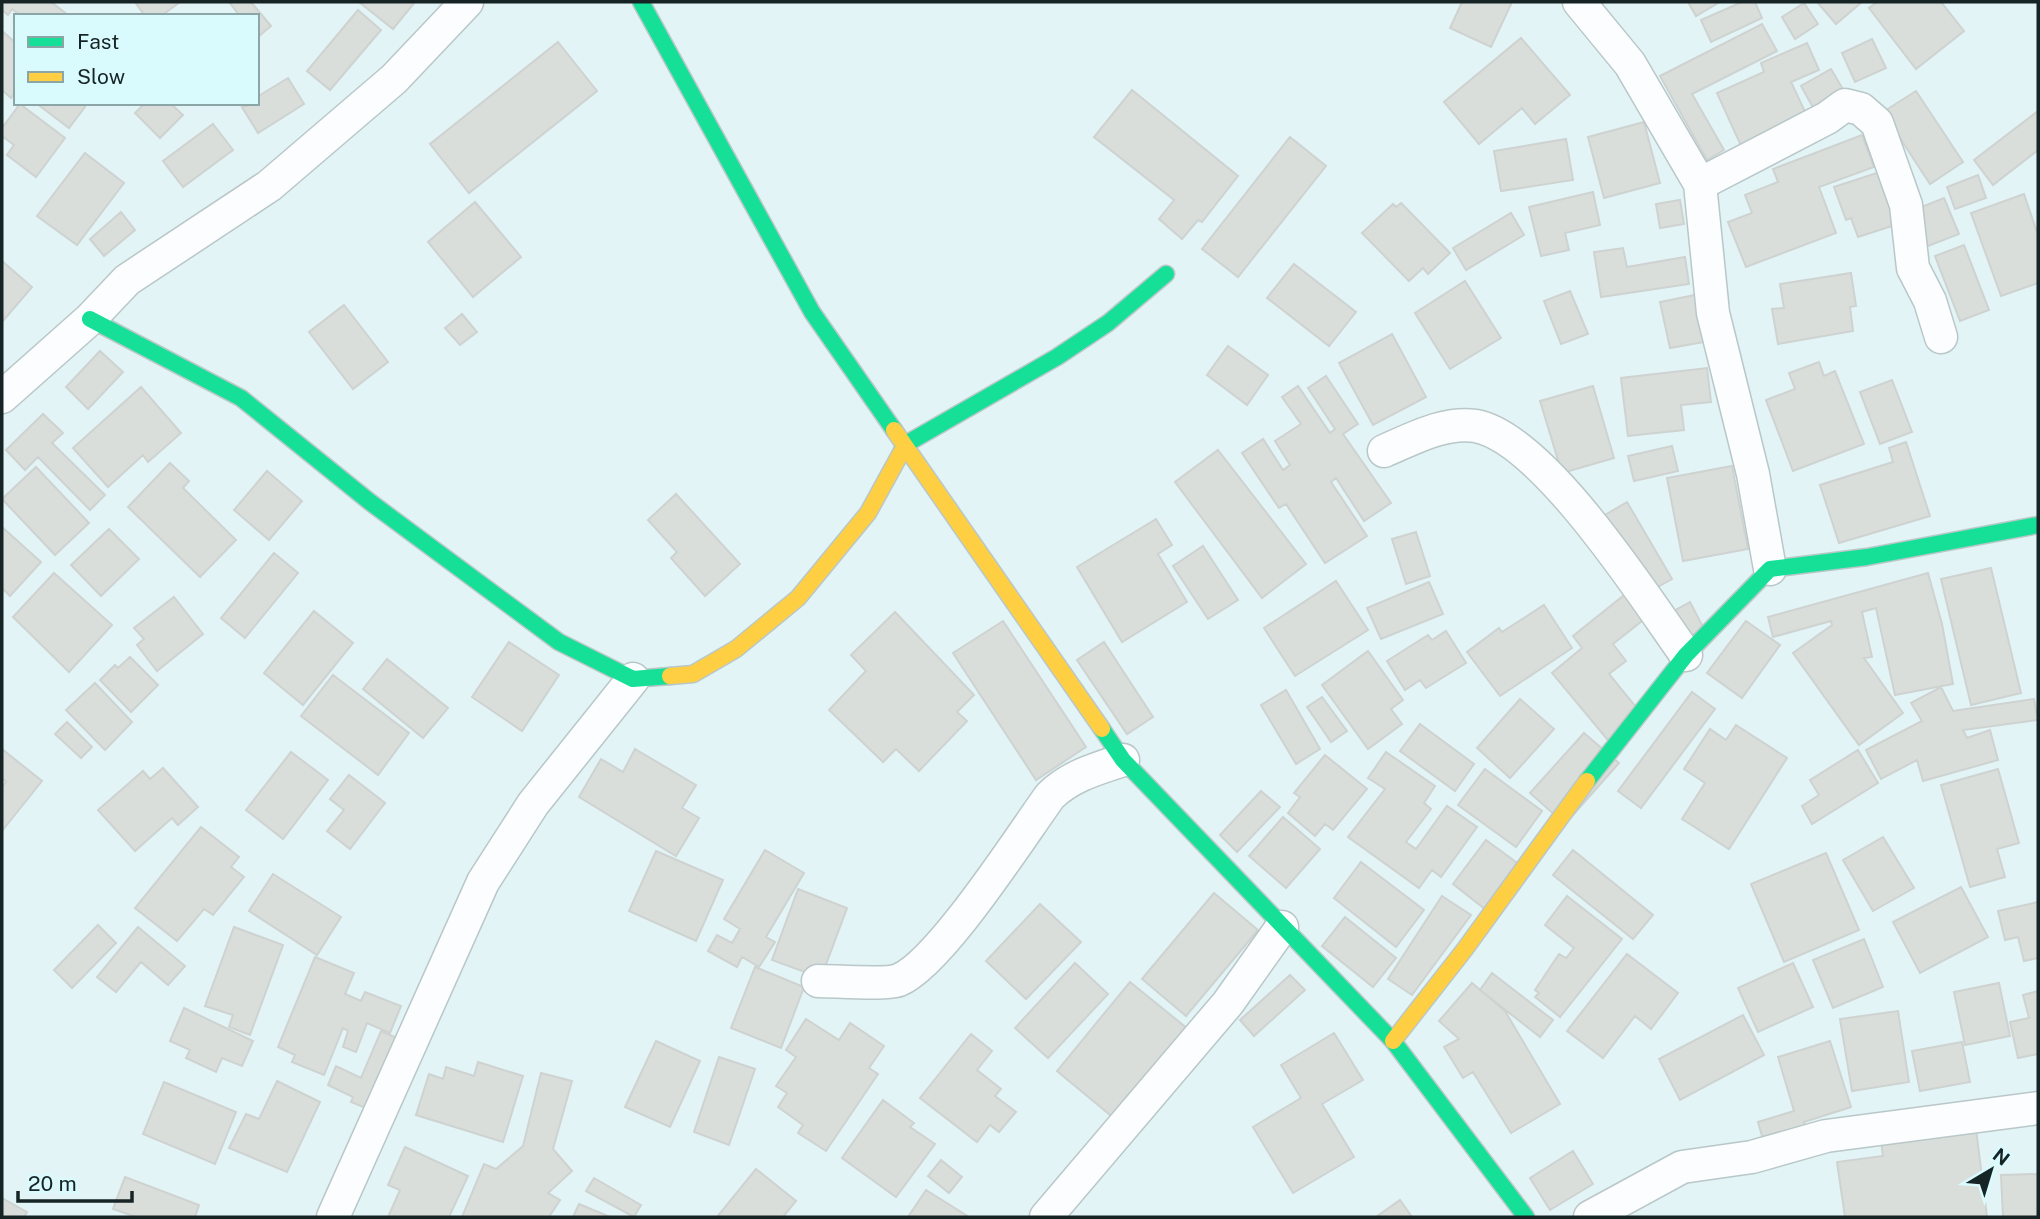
<svg xmlns="http://www.w3.org/2000/svg" width="2040" height="1219" font-family="'Public Sans',sans-serif">
<rect width="100%" height="100%" fill="#e2f4f6"/>
<path fill="#dadedb" stroke="#ced2d0" stroke-width="2" d="M2 2H51L67 14 21 16 12 9 8 15 2 10Z
M135 2H180L161 16H145Z
M229 2H251L271 26 258 37 257 16H240Z
M359 2H415L393 29Z
M1462 2H1512L1491 47 1450 28Z
M1688 2H1717L1718 3 1696 16Z
M1742 2H1755L1762 18 1711 42 1701 20Z
M1817 2H1862L1836 24Z
M1877 2H1941L1964 31 1916 69 1869 8Z
M1804 3 1818 24 1795 39 1782 17Z
M358 10 381 30 330 90 307 71Z
M1762 24 1777 51 1692 94 1724 150 1707 160 1660 76Z
M2 31 16 43V92L11 98 2 90Z
M1521 38 1570 95 1535 124 1522 108 1479 144 1444 102Z
M1872 39 1886 68 1855 82 1842 53Z
M558 42 597 91 469 193 430 144Z
M1807 43 1819 70 1791 82 1808 118 1742 148 1717 93 1764 72 1761 63Z
M1831 69 1847 96 1816 113 1801 86Z
M288 78 304 104 258 133 242 107 257 103V97Z
M1132 90 1238 176 1202 222 1198 220 1182 239 1159 219 1174 200 1094 137Z
M1916 91 1963 162 1930 184 1883 112Z
M36 103H80L85 107 69 128Z
M145 103H170L183 115 160 138 135 113Z
M20 104 65 138 36 177 7 155 14 145 2 136V128Z
M2038 111V150L1993 185 1974 160Z
M1644 122 1660 183 1604 198 1588 137Z
M213 124 233 150 183 187 163 161Z
M1862 135 1874 167 1819 187 1836 233 1746 267 1728 222 1752 213 1745 195 1778 182 1773 169Z
M1290 137 1326 166 1238 277 1202 249Z
M1566 139 1573 180 1501 191 1494 151Z
M85 153 124 183 77 245 37 216Z
M1883 171 1901 223 1858 237 1851 218 1846 220 1834 187Z
M1978 175 1986 198 1955 209 1947 187Z
M1593 192 1600 225 1565 233 1569 250 1541 256 1529 207Z
M2024 194 2038 235V283L2001 296 1971 213Z
M1944 198 1959 234 1928 246 1914 210Z
M1680 200 1684 224 1660 228 1656 204Z
M475 202 521 257 473 297 428 242Z
M1401 203 1450 253 1428 274 1423 268 1409 281 1362 233 1393 204 1396 207Z
M121 212 135 230 104 256 90 239Z
M1511 213 1524 235 1466 270 1453 248Z
M1964 245 1989 310 1960 321 1935 256Z
M1623 248 1627 267 1685 257 1689 284 1601 297 1594 252Z
M2 261 32 287 2 322Z
M1294 264 1356 312 1329 346 1267 298Z
M1851 273 1856 306 1850 307 1853 331 1778 344 1772 309 1784 308 1780 284Z
M1465 281 1501 338 1450 369 1415 313Z
M1570 291 1588 334 1561 344 1544 301Z
M1695 295 1704 342 1670 348 1660 302Z
M344 305 388 362 353 389 309 332Z
M462 314 477 332 460 345 445 328Z
M1392 334 1426 397 1373 425 1339 363Z
M1228 346 1268 375 1247 405 1207 375Z
M100 351 123 372 88 409 66 387Z
M1819 362 1824 376 1835 371 1864 444 1793 471 1766 400 1795 389 1789 373Z
M1707 368 1711 402 1681 405 1684 430 1628 436 1621 378Z
M1326 376 1358 424 1343 434 1391 503 1364 521 1336 478 1331 482 1367 536 1325 563 1286 504 1279 508 1242 453 1263 439 1283 470 1290 465 1275 441 1301 424 1282 397 1298 386 1330 433 1335 429 1308 388Z
M1892 380 1912 432 1880 444 1860 392Z
M1593 386 1614 458 1562 473 1540 401Z
M141 387 181 433 148 462 143 455 108 487 73 448Z
M43 414 63 433 52 443 105 495 90 510 38 457 25 470 6 450Z
M1906 442 1930 516 1839 543 1820 485 1893 462 1889 448Z
M1672 446 1678 471 1634 481 1628 456Z
M1218 450 1306 564 1262 598 1175 482Z
M170 463 189 481 183 488 236 540 200 577 128 507Z
M1732 466 1748 549 1683 561 1667 478Z
M36 467 89 523 55 555 2 499Z
M267 471 302 501 269 540 234 510Z
M676 494 740 564 705 596 671 558 677 552 648 520Z
M1627 502 1672 579 1649 592 1605 515Z
M1156 519 1172 545 1158 554 1187 602 1122 642 1077 567Z
M2 527 41 562 10 596 2 588Z
M109 529 139 559 101 596 71 565Z
M1416 532 1430 576 1406 584 1392 539Z
M1203 546 1238 600 1208 619 1173 566Z
M274 553 298 573 245 638 221 618Z
M1991 568 2021 693 1971 705 1941 579Z
M54 573 112 625 69 672 13 617Z
M1928 573 1942 624 1953 684 1895 695 1876 608 1862 612 1872 657 1864 658 1903 713 1859 745 1793 653 1832 625 1831 621 1773 637 1768 617Z
M1336 581 1368 630 1295 676 1264 628Z
M1429 582 1443 614 1381 639 1367 608Z
M1628 592 1647 617 1613 644 1626 661 1609 674 1645 718 1612 745 1552 673 1582 648 1573 636Z
M174 597 203 634 157 671 137 645 144 639 134 628Z
M1690 602 1704 629 1684 640 1670 613Z
M1544 605 1572 648 1500 696 1467 652 1499 628 1502 632Z
M314 611 353 643 303 705 264 673Z
M895 612 974 695 957 712 967 721 919 771 896 749 883 762 829 710 866 671 851 655Z
M1003 621 1086 747 1036 780 953 653Z
M1746 621 1780 645 1742 698 1707 673Z
M1446 631 1466 663 1426 688 1420 680 1405 690 1387 661 1428 635 1432 640Z
M509 642 559 675 522 731 472 697Z
M1104 642 1153 717 1127 734 1077 660Z
M1368 651 1403 700 1391 709 1402 724 1368 749 1322 685Z
M130 657 158 685 131 712 100 680 115 665 118 668Z
M387 659 448 708 423 738 363 689Z
M333 675 409 733 378 775 301 716Z
M95 683 132 722 105 750 66 710Z
M1941 687 1953 711 2034 699 2038 720 1963 730 1967 738 1990 730 1998 760 1923 781 1917 760 1881 779 1866 750 1922 721 1911 703Z
M1286 690 1320 749 1296 764 1261 705Z
M1692 692 1715 709 1641 808 1618 791Z
M1322 697 1347 731 1331 742 1307 707Z
M1520 699 1554 729 1510 778 1477 748Z
M67 722 92 747 81 758 55 734Z
M1420 724 1474 764 1455 791 1400 751Z
M1736 725 1787 758 1729 849 1682 819 1705 783 1684 769 1710 729 1726 740Z
M1584 733 1619 763 1565 824 1530 793Z
M2 749 42 781 2 831V787L6 782 2 778Z
M635 749 696 785 682 808 699 818 676 856 579 797 601 759 623 772Z
M1858 750 1878 783 1812 824 1802 806 1819 795 1810 780Z
M291 752 328 780 283 839 246 810Z
M1386 752 1435 786 1424 803 1431 809 1406 842 1416 849 1447 806 1477 827 1441 877 1432 870 1419 888 1348 837 1385 789 1368 778Z
M1325 755 1367 789 1333 830 1325 824 1315 836 1288 813 1300 797 1294 793Z
M163 768 198 807 178 825 172 818 135 851 98 810 143 771 150 779Z
M1485 769 1542 811 1516 847 1458 805Z
M1998 769 2019 843 1997 849 2005 877 1970 887 1941 785Z
M349 775 385 803 350 849 327 831 344 810 330 799Z
M1261 791 1280 807 1237 852 1220 835Z
M1283 817 1320 849 1286 888 1249 856Z
M201 827 239 857 231 867 244 877 213 915 204 909 177 941 135 908Z
M1883 837 1914 888 1873 911 1843 860Z
M1486 840 1524 868 1490 913 1453 884Z
M765 850 804 873 766 937 775 942 759 967 742 957 737 967 708 951 717 935 732 943 740 929 724 919Z
M1573 850 1653 915 1633 939 1553 875Z
M656 851 723 880 696 941 629 911Z
M1826 853 1859 930 1784 962 1751 884Z
M1361 862 1424 910 1396 947 1334 898Z
M273 874 341 917 317 955 249 911Z
M1961 887 1988 937 1920 973 1893 922Z
M798 889 847 908 821 978 772 960Z
M1214 893 1258 930 1186 1016 1142 979Z
M1442 896 1471 915 1412 995 1388 979Z
M1567 896 1622 939 1560 1017 1535 997 1539 993 1535 990 1559 954 1566 958 1574 948 1545 925Z
M2038 902V958L2024 961 2018 937 2005 940 1998 911Z
M1040 904 1081 942 1026 999 986 961Z
M1345 917 1396 958 1373 987 1322 946Z
M98 925 116 943 72 988 54 970Z
M138 927 185 966 168 985 141 962 116 992 97 977Z
M234 927 283 945 250 1035 229 1027 233 1015 205 1006Z
M1864 939 1883 987 1833 1008 1813 960Z
M1627 954 1678 993 1651 1029 1635 1016 1603 1058 1567 1031Z
M315 957 354 973 345 994 361 1001 365 992 401 1006 390 1033 367 1023 356 1052 343 1047 348 1031 343 1028 324 1075 292 1062 295 1055 278 1047Z
M1075 963 1108 994 1048 1058 1015 1028Z
M1793 963 1813 1007 1758 1032 1738 988Z
M755 967 804 987 781 1048 731 1028Z
M1492 973 1553 1020 1540 1037 1480 990Z
M1290 975 1305 990 1254 1036 1240 1020Z
M1130 982 1188 1029 1115 1119 1057 1071Z
M1472 983 1505 1011 1560 1104 1511 1133 1473 1072 1463 1078 1444 1047 1459 1039 1439 1021Z
M1999 983 2010 1036 1965 1045 1954 992Z
M2038 991V1054L2018 1058 2010 1022 2029 1018 2023 995Z
M184 1008 253 1041 242 1066 222 1058 216 1072 186 1058 190 1050 170 1041Z
M1898 1011 1909 1082 1852 1091 1840 1019Z
M1743 1015 1764 1055 1680 1100 1659 1059Z
M806 1019 839 1040 850 1023 884 1046 869 1068 878 1074 826 1151 798 1133 803 1125 778 1107 787 1093 776 1086 796 1057 786 1050Z
M381 1031 399 1039 368 1109 351 1102 353 1097 328 1085 336 1066 361 1078Z
M1334 1033 1363 1080 1322 1104 1354 1157 1293 1193 1253 1127 1301 1098 1281 1065Z
M971 1034 992 1051 977 1070 1001 1089 995 1096 1016 1112 999 1132 990 1125 977 1142 920 1098Z
M656 1041 700 1061 670 1127 625 1107Z
M1830 1041 1851 1107 1804 1122 1807 1130 1764 1143 1758 1122 1794 1111 1778 1057Z
M1962 1042 1970 1082 1920 1091 1912 1051Z
M719 1057 755 1069 729 1145 694 1132Z
M478 1062 523 1076 503 1142 416 1115 429 1074 443 1079 446 1067 474 1076Z
M541 1073 572 1081 553 1149 572 1171 548 1193 560 1200 549 1217H462L484 1164 496 1169 523 1146Z
M277 1081 320 1102 287 1172 229 1148 246 1114 259 1119Z
M164 1082 236 1112 215 1164 143 1134Z
M883 1100 914 1123 910 1127 935 1144 896 1197 842 1158Z
M1975 1121 1987 1217H1845L1837 1162 1883 1156 1880 1134Z
M405 1147 468 1176 449 1217H388L400 1190 388 1185Z
M1573 1151 1593 1184 1550 1210 1530 1178Z
M941 1160 962 1177 949 1193 928 1176Z
M756 1169 796 1201 783 1217H717Z
M2038 1174V1217H2003L2001 1175Z
M125 1177 199 1205 195 1217H136L113 1209Z
M594 1178 641 1205 634 1217 586 1191Z
M926 1190 969 1217H908Z
M2 1198 27 1212 24 1217H2Z
M1400 1200 1412 1217H1376Z
M579 1204 610 1217H573Z"/>
<g fill="none" stroke-linecap="round" stroke-linejoin="round">
<g stroke="#b9c7c8" stroke-width="35">
<path id="street" d="M1579 2 1630 64 1700 184 1713 313 1753 474 1770 569
M1700 184 1827 118 1845 105 1861 109 1877 123 1906 205 1913 268 1930 301 1941 337
M2 397 90 319 127 280 269 186 394 79 467 2
M1384 451C1412 439 1445 421 1476 426 1544 439 1646 599 1686 655
M818 981C835 981 887 985 899 980 940 963 1021 836 1050 796 1070 776 1096 769 1123 760
M333 1217 483 882 533 804 633 679
M1046 1217 1228 1003 1282 927
M1590 1217 1682 1167 1752 1157 1826 1136 2038 1108"/>
</g>
<g stroke="#b9c7c8" stroke-width="19">
<path id="fast" d="M641 2 812 312 894 430
M90 319 241 398 370 502 559 642 633 679 670 676
M902 451 906 444 1057 357 1108 323 1166 274
M1102 729 1123 760 1393 1041 1526 1217
M1587 781 1686 655 1770 569 1867 557 2038 525"/>
</g>
<g stroke="#b9c7c8" stroke-width="19">
<path id="slow" d="M894 430 1102 729
M670 676 693 674 736 649 798 598 868 513 902 451
M1393 1041 1465 949 1587 781"/>
</g>
<use href="#street" stroke="#fbfdfe" stroke-width="32"/>
<use href="#fast" stroke="#16e098" stroke-width="16"/>
<use href="#slow" stroke="#ffcf43" stroke-width="16"/>
</g>
<rect width="2040" height="1219" fill="none" stroke="#172425" stroke-width="7"/>
<rect x="14" y="14" width="245" height="91" fill="#dafbfe" stroke="#8ca5a7" stroke-width="2"/>
<rect x="28" y="37" width="35" height="10" fill="#16e098" stroke="#8ca5a7" stroke-width="2"/>
<text x="77" y="49" font-size="21" fill="#172425">Fast</text>
<rect x="28" y="72" width="35" height="10" fill="#ffcf43" stroke="#8ca5a7" stroke-width="2"/>
<text x="77" y="84" font-size="21" fill="#172425">Slow</text>
<g transform="translate(1991 1170) rotate(38)" stroke="#dafbfe" stroke-width="5" paint-order="stroke">
<path d="M0-5L12 26L0 18L-12 26Z" fill="#172425"/>
<text y="-10" font-size="19" font-weight="bold" text-anchor="middle" fill="#172425">N</text>
</g>
<path d="M18 1191v10h114v-10" fill="none" stroke="#172425" stroke-width="3.5"/>
<text x="28" y="1191" font-size="21" fill="#172425" stroke="#dafbfe" stroke-width="5" paint-order="stroke">20 m</text>
</svg>
